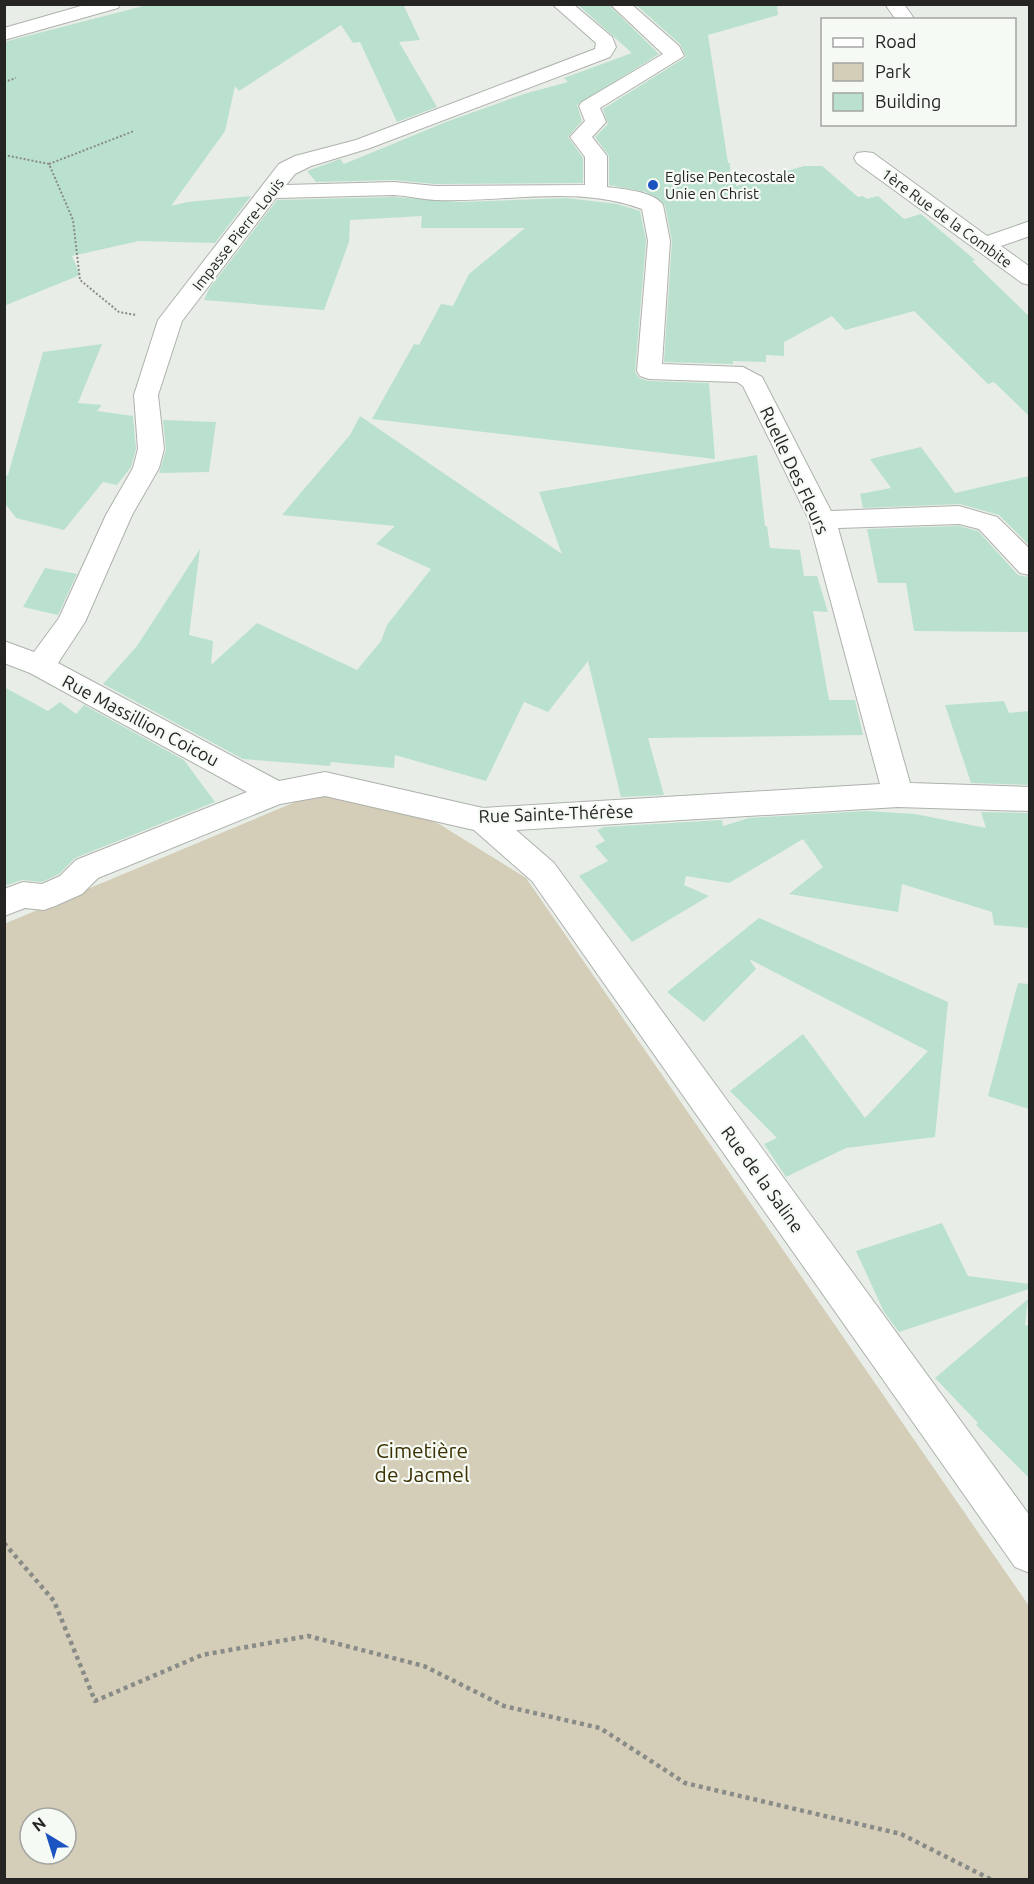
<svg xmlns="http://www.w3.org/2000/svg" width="1034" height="1884" font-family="Ubuntu,sans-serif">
<rect width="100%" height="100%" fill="#e8ede7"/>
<path fill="#d4cdb7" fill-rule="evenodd" d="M319 792 382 800 439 824 526 878 1029 1606V1879H5L4 924ZM30 1818H66V1854H30Z"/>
<path fill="#bae1ce" d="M151 4H403L420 40 399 42 437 107 397 122 360 42 353 43 341 25 239 91 235 86 225 131 171 206 187 202 251 196 215 243 139 241 72 256 80 275 4 306V42Z
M577 4H608L659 54 577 105 582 121 568 137 583 158V183L435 184 394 180 316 182 307 171 340 159 344 164 446 122 524 94 568 82 564 78 632 53Z
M635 4H777L778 15 708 35 728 163H730V174H735L736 186 804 166H822L858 197 863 196 867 199 878 196 904 219 921 214 975 260 972 261 1029 316V416L994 382 988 384 914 311 845 330 832 316 784 342V356L766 355V362L733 361V364L664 362 672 241 665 205 646 192 609 185V156L595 137 608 124 603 109 686 57 680 44Z
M394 197 461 202 566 198 617 204 640 211 646 241 635 372 639 378 649 381 709 383 715 459 372 419 414 344 419 345 441 304 453 306 469 274 525 228H421L422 216 350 220 349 242 324 310 204 300 209 289 277 200Z
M102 344 78 403 102 405 97 411 133 416 136 449 131 467 117 485 103 482 64 530 16 518 4 502V476L8 475 43 352Z
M360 416 562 554 539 492 757 455 765 526H767L770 548 800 550 804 576H817L828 612 813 611 829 700H855L863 735 648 738 664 795 621 797 588 661 548 712 524 702 486 781 395 755 394 768 331 762 330 766 243 759 103 684 137 646 200 549 189 635 213 641 211 665 257 623 357 670 381 641 387 625 431 569 376 544 395 526 282 515 350 435Z
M163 420 216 422 209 472 159 473 166 450Z
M921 447 955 493 1029 476V545L999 515 960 504 863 508 860 494 891 488 870 459Z
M959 526 978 531 1018 575 1029 577V632L914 631 906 583H878L867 529Z
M45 568 77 574 58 615 23 607Z
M4 687 48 711 60 702 76 714 84 705 184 760 215 802 75 858 59 874 42 882 22 880 4 886Z
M1004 701 1009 713 1029 711V785L971 783 945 705Z
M866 811 915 814 986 828 981 812 1029 813V928L994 925 992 912 902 884 898 912 789 894 823 867 803 839 729 883 686 876 684 885 709 896 632 942 579 876 608 861 595 846 605 841 597 830 604 827 722 820 723 826 749 818Z
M759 918 948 1002 935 1137 846 1148 786 1177 764 1144 777 1138 730 1091 803 1034 865 1118 928 1051 749 959 756 969 704 1022 667 992Z
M1018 983 1029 984V1109L988 1096Z
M942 1223 968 1276 1029 1284V1289L899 1332 884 1312 856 1251Z
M1028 1299 1025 1325 1029 1326V1478L976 1425 978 1423 935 1378Z"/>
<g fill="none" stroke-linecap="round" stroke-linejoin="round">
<g stroke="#aeb2ad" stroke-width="2">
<path id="minor" d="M88 4H120L118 8 4 40V28Z
M552 4H573L612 37 616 47 610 57 370 148 311 166 295 174 286 185 394 182 435 186 585 185V157L570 137 585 121 579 106 582 102 663 54 610 4H631L679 46 684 56 600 108 606 122 592 137 607 156V187C623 189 653 191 663 205L670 241 662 364 743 367 762 377 831 511 959 506 997 517 1030 549V575L1020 573 979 529 959 524 838 528 910 783 1030 787V811L898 807 516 830 554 863 1030 1516V1573L1015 1567 532 881 474 830 325 796 280 804 98 878 82 894 55 906 44 910 25 908 4 916V889L23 882 42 884 60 876 76 860 247 792 30 673 4 663V641L34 652 59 618 106 515 133 468 138 449 134 395 158 320 279 164 295 156 356 140 595 49 596 43ZM394 195C408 196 421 199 435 200 503 203 577 184 642 209L648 241 637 371 640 376 649 379 737 382 743 386 809 520 880 784 483 808 325 772 279 781 58 663 85 622 132 515 159 468 164 449 158 395 182 321 276 198Z
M885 4H904L915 20H896Z
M865 152 873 153 987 236 1030 221V236L1001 246 1030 267V285L1022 283 857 163 854 158 857 153Z"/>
</g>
<path stroke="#888b87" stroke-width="2" stroke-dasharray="2 2" stroke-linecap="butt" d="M4 82 16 78
M4 155 49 164 73 220 80 280 119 312 136 315
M49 164 134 131"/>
<path stroke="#888b87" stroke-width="4.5" stroke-dasharray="4 4" stroke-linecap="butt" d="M4 1543 54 1601 95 1701 202 1655 308 1636 424 1666 504 1706 600 1728 685 1783 901 1834 992 1880"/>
<use href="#minor" fill="#fff" fill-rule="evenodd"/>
</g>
<circle fill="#1b54c1" stroke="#f5faf5" stroke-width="2" cx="653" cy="185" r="6"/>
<g text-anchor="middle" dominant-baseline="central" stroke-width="4.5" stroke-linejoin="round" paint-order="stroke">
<g font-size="15" fill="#252624" stroke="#f5faf5" text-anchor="start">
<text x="665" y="176">Eglise Pentecostale<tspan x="665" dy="17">Unie en Christ</tspan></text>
</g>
<g font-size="15" fill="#252624" stroke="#f5faf5">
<text transform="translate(947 218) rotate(36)">1ère Rue de la Combite</text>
<text transform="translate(238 234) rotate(-52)">Impasse Pierre-Louis</text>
</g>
<g font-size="18" fill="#252624" stroke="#f5faf5">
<text transform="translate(795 470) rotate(65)">Ruelle Des Fleurs</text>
<text transform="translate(141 720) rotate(28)">Rue Massillion Coicou</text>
<text transform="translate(556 813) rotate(-2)">Rue Sainte-Thérèse</text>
<text transform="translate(763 1179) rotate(54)">Rue de la Saline</text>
</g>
<g font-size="21" fill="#3c3002" stroke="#f5faf5">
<text x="422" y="1450">Cimetière<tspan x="422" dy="24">de Jacmel</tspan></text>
</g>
</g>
<rect width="1034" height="1884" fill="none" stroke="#252624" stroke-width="12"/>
<rect x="821" y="18" width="195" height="108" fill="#f5faf5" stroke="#a2a5a1" stroke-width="1.5"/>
<rect x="833" y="38" width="30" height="9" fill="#ffffff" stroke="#a2a5a1" stroke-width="1.5"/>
<text x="875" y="48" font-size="18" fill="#252624">Road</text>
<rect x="833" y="63" width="30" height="18" fill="#d4cdb7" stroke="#a2a5a1" stroke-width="1.5"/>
<text x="875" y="78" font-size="18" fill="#252624">Park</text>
<rect x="833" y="93" width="30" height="18" fill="#bae1ce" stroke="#a2a5a1" stroke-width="1.5"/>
<text x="875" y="108" font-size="18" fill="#252624">Building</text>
<g transform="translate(48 1836) rotate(322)"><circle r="28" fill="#f5faf5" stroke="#a2a5a1" stroke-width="1.5"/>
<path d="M0-4.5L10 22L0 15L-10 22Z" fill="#1b54c1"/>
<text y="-9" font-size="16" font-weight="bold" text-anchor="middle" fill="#252624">N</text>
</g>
</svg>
